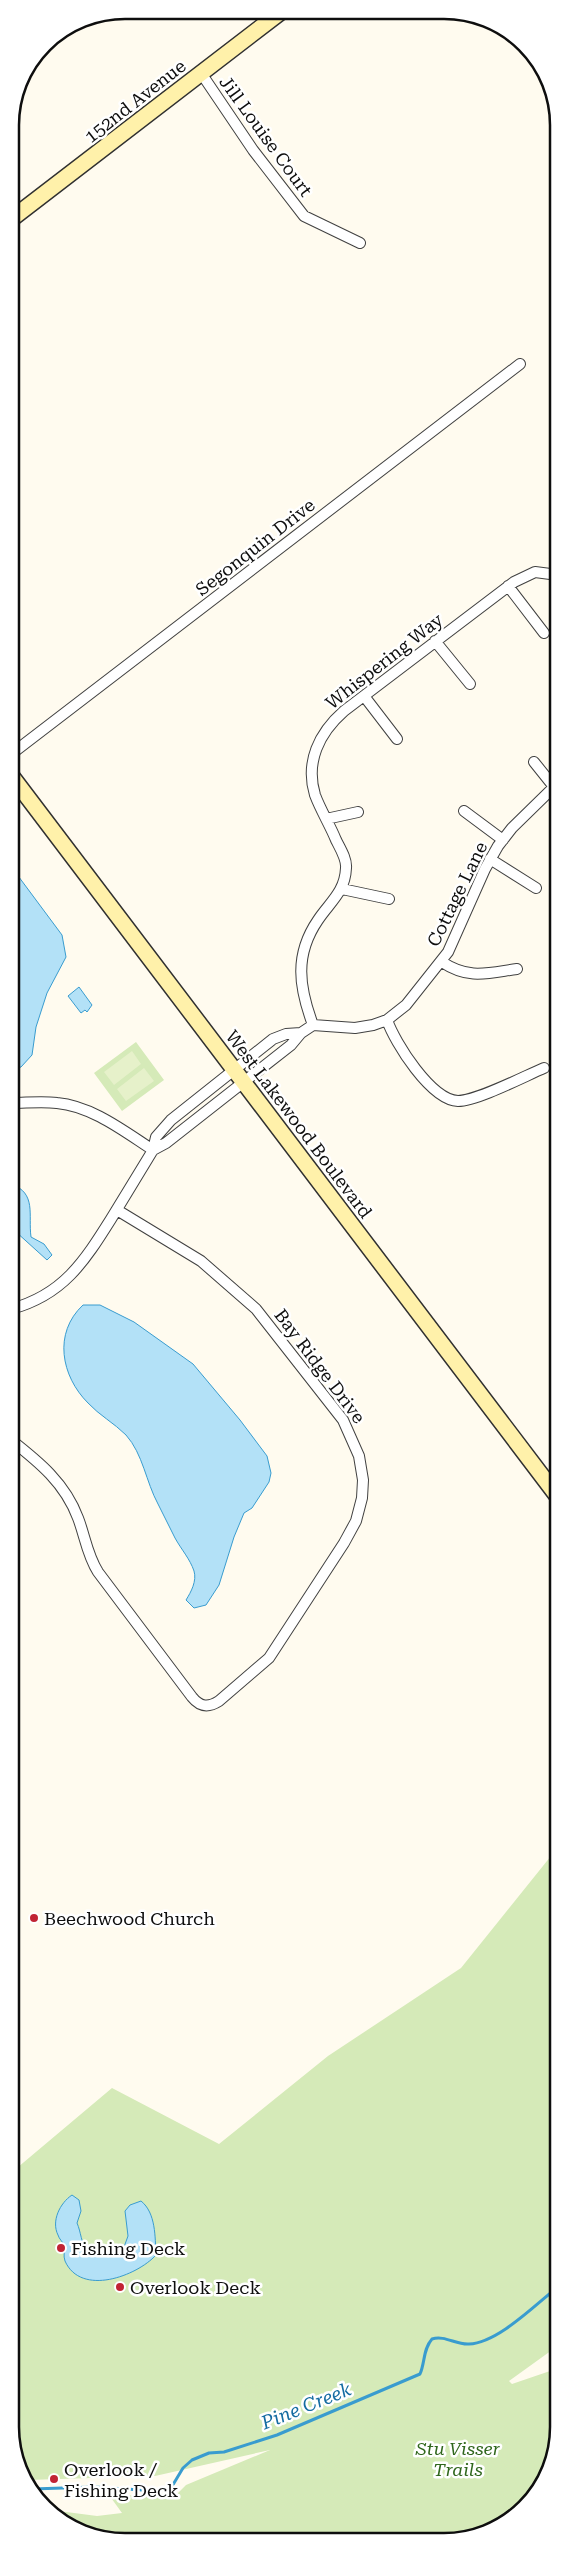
<svg xmlns="http://www.w3.org/2000/svg" width="569" height="2552" font-family="'Roboto Serif',serif">
<rect width="100%" height="100%" fill="#fffbef"/>
<path fill="#d5eab8" d="M136 1042 164 1080 122 1111 94 1073Z
M559 1846V2345L509 2381 512 2384 553 2370 559 2365V2434L530 2503 495 2530 459 2541 102 2540 51 2510 97 2516 122 2513 109 2495 175 2496 186 2485 270 2450 155 2476 28 2480 11 2442V2173L112 2088 219 2144 328 2056 461 1968Z"/>
<path fill="#e6f1ca" d="M132 1051 141 1064 114 1085 104 1072Z
M144 1068 154 1081 126 1101 117 1089Z"/>
<path fill="#b3e1f7" stroke="#399ccf" d="M10 865 62 935 66 957 47 993 36 1027 32 1055 21 1067 11 1070Z
M79 987 92 1005 87 1012 85 1010 81 1013 68 996Z
M11 1184C37 1193 28 1215 31 1237L44 1244 52 1255 47 1260 15 1231 11 1224Z
M83 1305H100L134 1322 193 1364 240 1420 267 1456 271 1473 269 1482 252 1508 244 1513 234 1537 219 1585 206 1605 194 1608 186 1600C191 1592 197 1581 194 1571 190 1559 181 1549 175 1538 169 1527 164 1515 158 1504 146 1482 143 1454 126 1435 114 1423 99 1415 88 1403 61 1376 53 1333 83 1305Z
M72 2195 79 2200 81 2211 77 2223C81 2232 81 2243 87 2251L108 2255 124 2247 128 2236 125 2211 130 2205 141 2201C156 2213 155 2237 156 2255 137 2276 81 2297 65 2261 63 2256 65 2250 64 2245 63 2242 59 2239 58 2235 51 2221 60 2203 72 2195Z"/>
<g fill="none" stroke-linecap="round" stroke-linejoin="round">
<path stroke="#399ccf" stroke-width="3" d="M32 2489 94 2487 158 2491 171 2488 183 2468 192 2460 209 2453 224 2452 277 2435 420 2374C425 2363 423 2349 432 2339 445 2335 456 2345 469 2344 498 2343 536 2304 559 2286"/>
<g stroke="#414141" stroke-width="12">
<path id="street" d="M201 73 253 150 304 216 360 243
M10 200 22 212
M508 586 544 633
M435 641 470 684
M364 696 397 739
M10 755 520 364
M534 762 558 792
M464 811 503 840
M326 819 358 812
M490 859 536 888
M342 889 389 899
M442 962C469 980 488 973 517 969
M387 1020C395 1043 431 1100 458 1101 477 1101 525 1076 544 1068
M313 1025C299 987 294 955 318 920 330 902 345 892 346 868 347 859 340 848 336 840 330 825 321 811 315 795 305 762 319 733 344 711L514 582 535 572 558 575
M11 1103C26 1103 42 1101 57 1103 92 1106 125 1132 153 1150
M153 1150 166 1143 291 1045 301 1033 313 1025 355 1028 373 1025 387 1020 406 1005 448 952 485 869 498 846 512 828 558 783
M11 1309C63 1295 84 1262 111 1219 125 1196 139 1173 153 1150L156 1137 171 1120 273 1039 286 1034 301 1033
M11 1440C39 1462 65 1483 78 1518 85 1536 87 1555 98 1572L192 1697C200 1707 208 1708 219 1701L269 1658 344 1543 356 1521 362 1498 363 1480 359 1456 343 1420 256 1309 201 1261 117 1210"/>
</g>
<g stroke="#303030" stroke-width="18">
<path id="secondary" d="M10 220 282 11
M10 774 558 1497"/>
</g>
<use href="#street" stroke="#fff" stroke-width="10"/>
<use href="#secondary" stroke="#fff1aa" stroke-width="15"/>
</g>
<g fill="#c12434" stroke="#fff" stroke-width="2">
<circle cx="34" cy="1918" r="5"/>
<circle cx="61" cy="2248" r="5"/>
<circle cx="120" cy="2287" r="5"/>
<circle cx="54" cy="2479" r="5"/>
</g>
<g text-anchor="middle" dominant-baseline="central" stroke-width="5" stroke-linejoin="round" paint-order="stroke">
<g font-size="18" fill="#0e0e0e" stroke="#fff">
<text transform="translate(135 101) rotate(-38)">152nd Avenue</text>
<text transform="translate(266 136) rotate(54)">Jill Louise Court</text>
<text transform="translate(255 547) rotate(-38)">Segonquin Drive</text>
<text transform="translate(384 661) rotate(-38)">Whispering Way</text>
<text transform="translate(457 894) rotate(-64)">Cottage Lane</text>
<text transform="translate(299 1124) rotate(53)">West Lakewood Boulevard</text>
<text transform="translate(320 1366) rotate(53)">Bay Ridge Drive</text>
</g>
<g font-size="18" fill="#0e0e0e" stroke="#fff" text-anchor="start">
<text x="44" y="1918">Beechwood Church</text>
<text x="71" y="2248">Fishing Deck</text>
<text x="130" y="2287">Overlook Deck</text>
<text x="64" y="2469">Overlook /<tspan x="64" dy="21">Fishing Deck</tspan></text>
</g>
<g font-size="18" font-style="italic" fill="#30671d" stroke="#fff">
<text x="458" y="2448">Stu Visser<tspan x="458" dy="21">Trails</tspan></text>
</g>
<g font-size="19" font-style="italic" fill="#156ca2" stroke="#fff">
<text transform="translate(306 2406) rotate(-22)">Pine Creek</text>
</g>
</g>
<path d="M0 0H569V2552H0ZM125 19H444A106 106 0 0 1 550 125V2427A106 106 0 0 1 444 2533H125A106 106 0 0 1 19 2427V125A106 106 0 0 1 125 19Z" fill="#fff" fill-rule="evenodd"/>
<path fill="none" stroke="#0e0e0e" stroke-width="2.5" d="M125 19H444A106 106 0 0 1 550 125V2427A106 106 0 0 1 444 2533H125A106 106 0 0 1 19 2427V125A106 106 0 0 1 125 19Z"/>
</svg>
